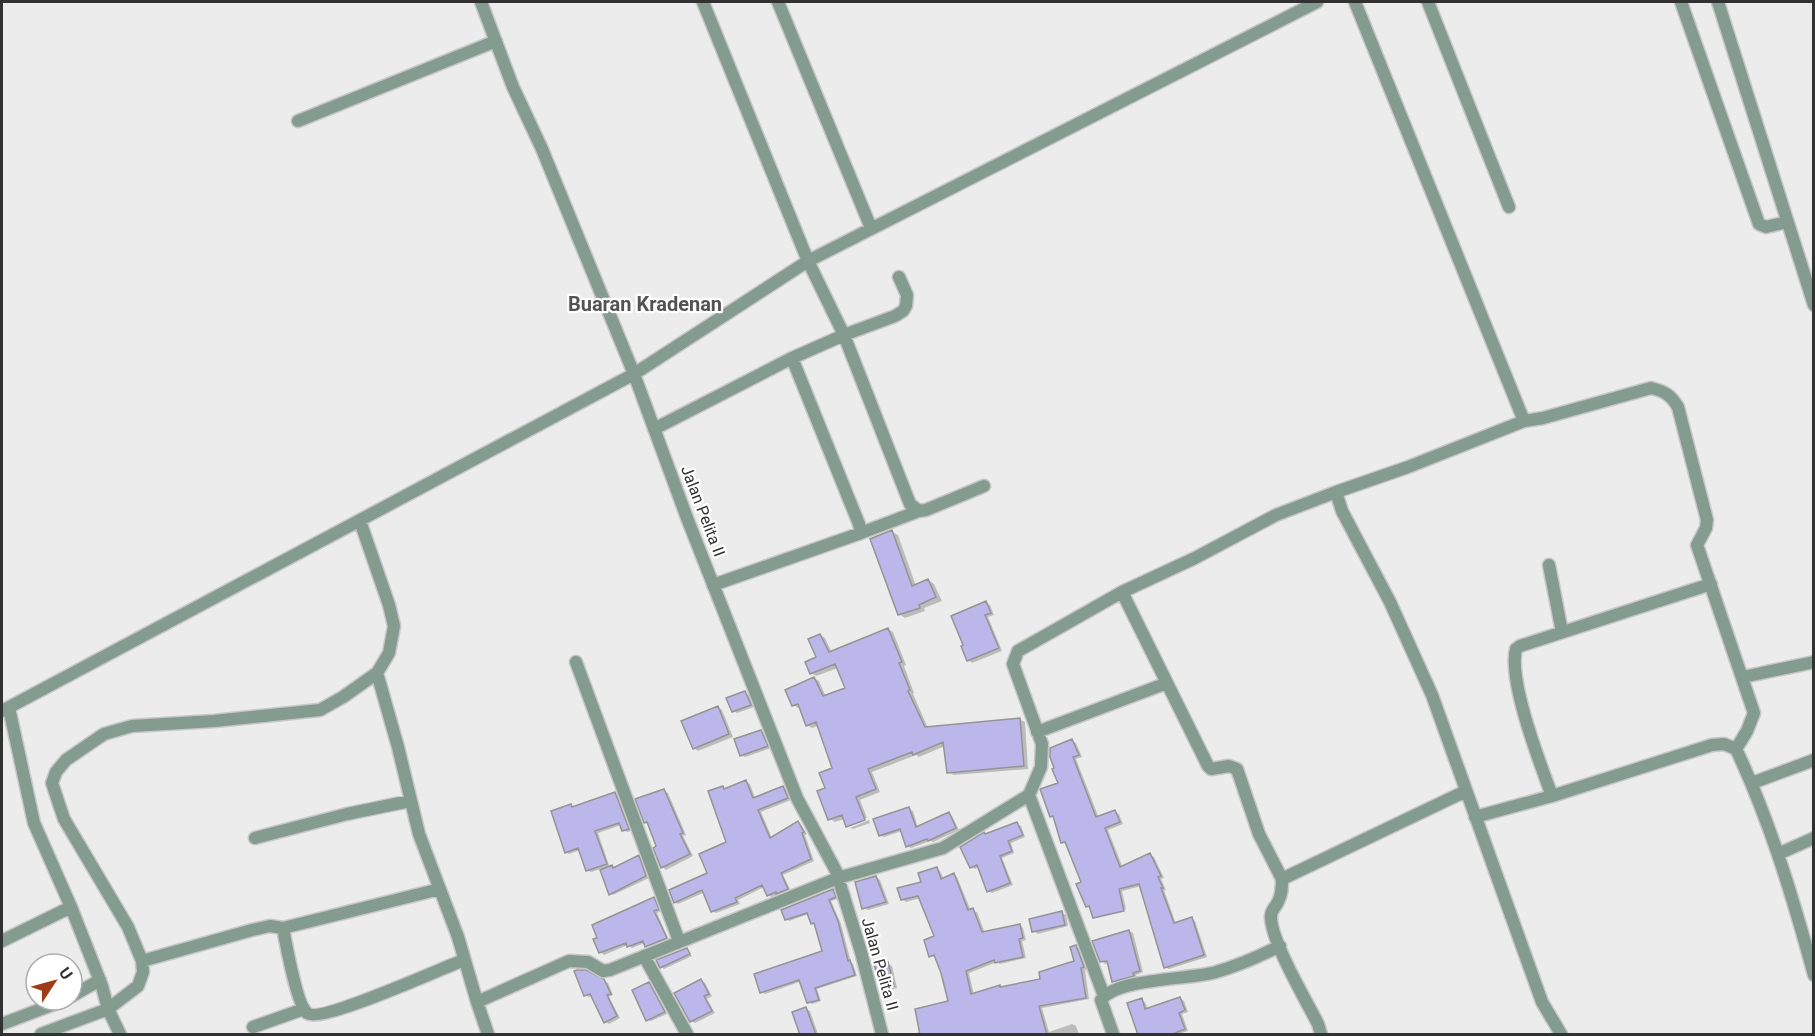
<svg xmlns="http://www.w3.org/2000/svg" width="1815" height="1036" font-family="Roboto,sans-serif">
<rect width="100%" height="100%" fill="#ececed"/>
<path fill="#0003" d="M892 532 898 535 916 586 928 580 934 584 942 601 924 608 925 611 905 618 899 614Z
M986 603 990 605 994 615 988 617 1002 651 972 663 968 660Z
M888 629 893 632 906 665 904 666 914 693 913 694 928 728 1019 719 1025 722 1028 769 954 775 948 772 945 746 919 757 916 755 872 772 880 792 860 800 867 818 849 825V827L844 819 835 822 830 819 827 788 834 769 818 726 812 728 807 725 801 707 798 708 793 705 814 678 819 681 826 697 847 689 838 668 816 676 811 673 818 658 820 635 825 638 832 653Z
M745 693 749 695 754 707 737 713 733 711Z
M718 707 722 710 733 737 698 751 694 748Z
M761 732 765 734 771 748 745 757 741 755Z
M1072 741 1076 743 1082 757 1076 759 1099 818 1115 812 1119 814 1123 824 1108 830 1123 868 1150 855 1154 857 1164 878 1161 879 1166 890H1164L1176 924 1191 919 1195 921 1207 957 1169 969 1165 967 1141 886 1122 891 1126 909 1095 916 1091 908 1087 906 1083 883 1066 844 1062 842 1055 818 1051 816Z
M746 782 750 784 755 798 783 787 787 789 791 800 761 812 772 838 798 823 801 825 807 834 805 835 814 861 783 875 791 891 772 897 768 895 764 887 738 900 740 904 716 913 712 911 705 892 678 904 675 902 709 874 728 843 723 788 726 789Z
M664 791 668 793 686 835 683 836 693 856 666 870 662 867 655 849 658 847 649 824 646 822Z
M615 794 618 796 631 831 627 832 623 830 621 825 598 833 610 868 615 869 638 857 642 859 649 878 613 895 610 893 601 869 591 872 587 870 580 850 569 854 566 852 571 806 574 808Z
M909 809 913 811 918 828 949 814 952 816 959 830 933 842 930 841 911 848 907 846 902 831 884 837 880 835Z
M869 820 870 823 853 829 850 828Z
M1017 824 1021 826 1025 837 1011 843 1014 853 1002 858 1013 885 992 893 988 891 979 867 975 869 971 867 987 835Z
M936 868 940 871 944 879 953 875 957 877 971 911 977 912 985 933 1019 925 1023 928 1026 940 1022 941 1026 958 1000 964 997 962 969 973 974 995 1000 987 1002 988 1041 980 1076 962V947L1080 949 1087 969 1085 970 1089 999 1042 1008 1049 1032 1072 1024 1076 1026 1079 1034H909L921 1032 950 1002 936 957 931 956 936 937 921 898 906 902 902 899 923 883Z
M876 877 880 880 889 904 868 910 864 908Z
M833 891 836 892 838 899 831 901 841 924 851 962 853 964 857 976 817 989 821 1001 812 1004 809 1002 802 981 765 994 762 992 823 952 816 925 813 923 809 914 789 921 786 919Z
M654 899 658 901 661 911 657 913 669 940 650 948 645 943 632 948 628 945 604 955 600 952Z
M1062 913 1066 915 1068 926 1038 934 1033 931Z
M1129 931 1133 933 1143 972 1136 975 1137 978 1117 984 1114 981 1109 963 1105 964 1102 961Z
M687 949 692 956 664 969 661 967Z
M888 964 892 966 897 988 887 991 883 988Z
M585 972 608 983 613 995 609 997 620 1018 609 1024 606 1022 592 995 589 997 585 995Z
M701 980 705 983 712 996 707 999 715 1013 695 1023 691 1021Z
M649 984 652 986 667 1014 651 1021 648 1020Z
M1180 998 1184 1001 1188 1012 1182 1014 1188 1031 1178 1034H1137L1141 1000 1145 1002 1148 1009Z
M806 1009 810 1011 818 1034H794L801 1032Z"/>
<path fill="#bbb7ea" stroke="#949495" stroke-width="1.5" d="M892 530 912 586 928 579 936 597 919 605 920 608 898 615 870 539Z
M986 601 991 613 985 615 999 648 967 661 961 646 963 645 951 616Z
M888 628 902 662 899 663 910 690 908 691 925 727 1020 718 1024 766 947 773 943 742 913 755 912 752 868 769 876 789 856 797 865 820 846 827 842 815 828 820 817 791 825 788 819 773 832 768 816 722 806 726 798 704 792 706 785 690 814 677 823 696 845 688 835 664 810 674 805 662 816 657 808 639 820 634 829 652Z
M745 691 751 705 732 712 726 698Z
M718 706 729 734 693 749 681 721Z
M761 730 768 746 740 756 734 739Z
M1072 739 1079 755 1073 757 1096 817 1115 810 1120 822 1105 828 1120 867 1150 853 1161 876 1158 877 1163 888H1161L1174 923 1192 917 1204 955 1164 968 1139 884 1119 889 1124 911 1093 918 1089 906 1086 907 1076 884 1081 882 1065 842 1061 843 1053 816 1050 817 1040 789 1058 783 1052 769 1054 768 1050 757V748Z
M746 780 753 798 783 786 788 798 758 810 770 838 798 821 804 832 802 833 811 859 781 873 788 889 776 894V892L767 896 762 885 735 898 737 902 711 912 702 890 674 903 669 890 707 873 699 854 726 842 708 791 723 786 724 789Z
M664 789 683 833 680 834 690 854 661 868 653 848 656 846 647 822 644 823 635 799Z
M615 792 629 829 622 831 619 823 595 831 607 864 586 871 578 848 565 853 551 811 571 804 572 807Z
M909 807 916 827 949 812 956 828 928 841 927 839 906 847 900 829 879 836 873 819Z
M1017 822 1023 835 1008 841 1012 851 1000 856 1010 883 987 892 977 865 970 868 960 847 984 832 985 834Z
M639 855 646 876 609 895 600 870 612 865 613 868Z
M937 867 941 879 954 873 968 910 973 908 982 932 1020 924 1023 938 1019 939 1023 957 995 963 994 960 966 971 971 994 1000 985V987L1040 979 1039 972 1074 961 1070 947 1076 945 1084 967 1081 968 1086 998 1039 1006 1047 1035H920L915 1009 948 1001 941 973 934 955 929 957 924 940 934 936 918 896 901 900 897 888 921 882 918 873Z
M876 876 886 902 862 909 855 882Z
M833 889 836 897 829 900 838 921 848 961 850 960 855 975 815 988 819 1000 807 1003 799 980 760 993 754 974 822 951 814 923 811 924 807 913 785 920 781 910Z
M654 897 659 909 654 911 667 938 645 947 643 941 627 947 626 943 599 953 593 939 597 938 592 925Z
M1062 911 1065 925 1032 932 1029 919Z
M1129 930 1140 971 1133 973 1134 976 1112 982 1107 961 1100 962 1092 941Z
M687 948 690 954 660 968 656 960Z
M888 962 894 986 882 989 874 965Z
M577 970H586L604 979 611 994 607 995 617 1016 604 1023 590 994 584 996 574 971Z
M701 979 709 994 704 996 712 1011 690 1022 674 993Z
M649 982 665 1012 646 1021 632 990Z
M1180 997 1185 1010 1179 1013 1185 1029 1170 1035H1138L1127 1003 1142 998 1145 1009Z
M806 1007 816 1035H800L792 1012Z"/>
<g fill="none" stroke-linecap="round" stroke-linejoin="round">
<g stroke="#c7c7c8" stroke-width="15">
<path id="minor" d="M481 2 513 87 542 149 634 374 687 518 797 798 836 871 861 952 882 1034
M703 2 808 261 844 335 910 504 919 511 926 510 984 486
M778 2 871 228
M1355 2 1524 421 1543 418 1651 388C1664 391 1671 395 1678 407L1707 520 1706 528 1697 545 1754 713 1747 731 1736 749C1770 821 1793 898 1814 975
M1428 2 1509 207
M1681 2 1759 224 1766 227 1787 222
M1718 2 1814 305
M298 121 496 41
M792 358 844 335 895 316 903 311 906 306 907 295 899 277
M654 429 792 358 859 524 861 533 713 585
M1336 492 1408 467 1524 421
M861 533 919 511
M1549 565 1562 632
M1122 592 1208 766 1211 769 1229 766 1237 769 1259 834 1282 879
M576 662 679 941
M377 673 398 747 419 834 458 937 477 1002
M1743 677 1814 662
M9 708 34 823 71 907 102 986 108 1009 120 1034
M2 711 634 374 808 261 1317 2
M1037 732 1167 683
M1752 783 1814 760
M1029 795 1104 996
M1552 796C1540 763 1508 681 1516 649L1520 646 1711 584
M1475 817 1552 796 1712 745 1724 744 1736 749
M255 838 347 814 410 801
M1778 854 1814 838
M283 928 440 889
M2 941 71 907
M644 956 687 1034
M142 961 252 930 270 926 283 928C286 944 297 1005 307 1013 320 1024 442 968 464 960
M72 996 100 980
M2 1024 65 1000
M253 1027 304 1009
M41 1034 108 1009 138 986 143 972 142 961 128 927 64 819 52 783 56 772 66 760 104 734 132 726 214 721 320 710 343 697 377 673 389 653 394 626 389 605 360 521
M488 1034 477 1002 569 961 588 962 603 971 610 970 838 878 943 848 1029 795 1041 767 1042 744 1013 664 1018 651 1122 592 1195 558 1276 515 1336 492 1342 511 1390 602 1432 695 1542 1002 1561 1034
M1113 1034 1101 1000C1117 978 1188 980 1216 972 1237 966 1260 956 1280 946
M1321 1034 1318 1024C1306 1000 1272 943 1271 918 1270 911 1275 908 1278 902 1282 894 1282 887 1282 879L1466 791"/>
</g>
<use href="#minor" stroke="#849b8f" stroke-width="12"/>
</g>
<g text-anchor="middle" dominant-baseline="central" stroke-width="4.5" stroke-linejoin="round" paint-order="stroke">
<g font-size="16" fill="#323233" stroke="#fff">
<text transform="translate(703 511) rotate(69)">Jalan Pelita II</text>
<text transform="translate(880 964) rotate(74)">Jalan Pelita II</text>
</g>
<g font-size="20" font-weight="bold" fill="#535354" stroke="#fff">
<text x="645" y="304">Buaran Kradenan</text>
</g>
</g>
<rect width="1815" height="1036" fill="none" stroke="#323233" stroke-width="6"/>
<g transform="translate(54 982) rotate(54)"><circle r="28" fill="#ffffff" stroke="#adadad" stroke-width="1.5"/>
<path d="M0-4.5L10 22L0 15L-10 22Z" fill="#a13b13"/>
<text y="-9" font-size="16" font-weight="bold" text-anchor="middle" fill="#323233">U</text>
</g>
</svg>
